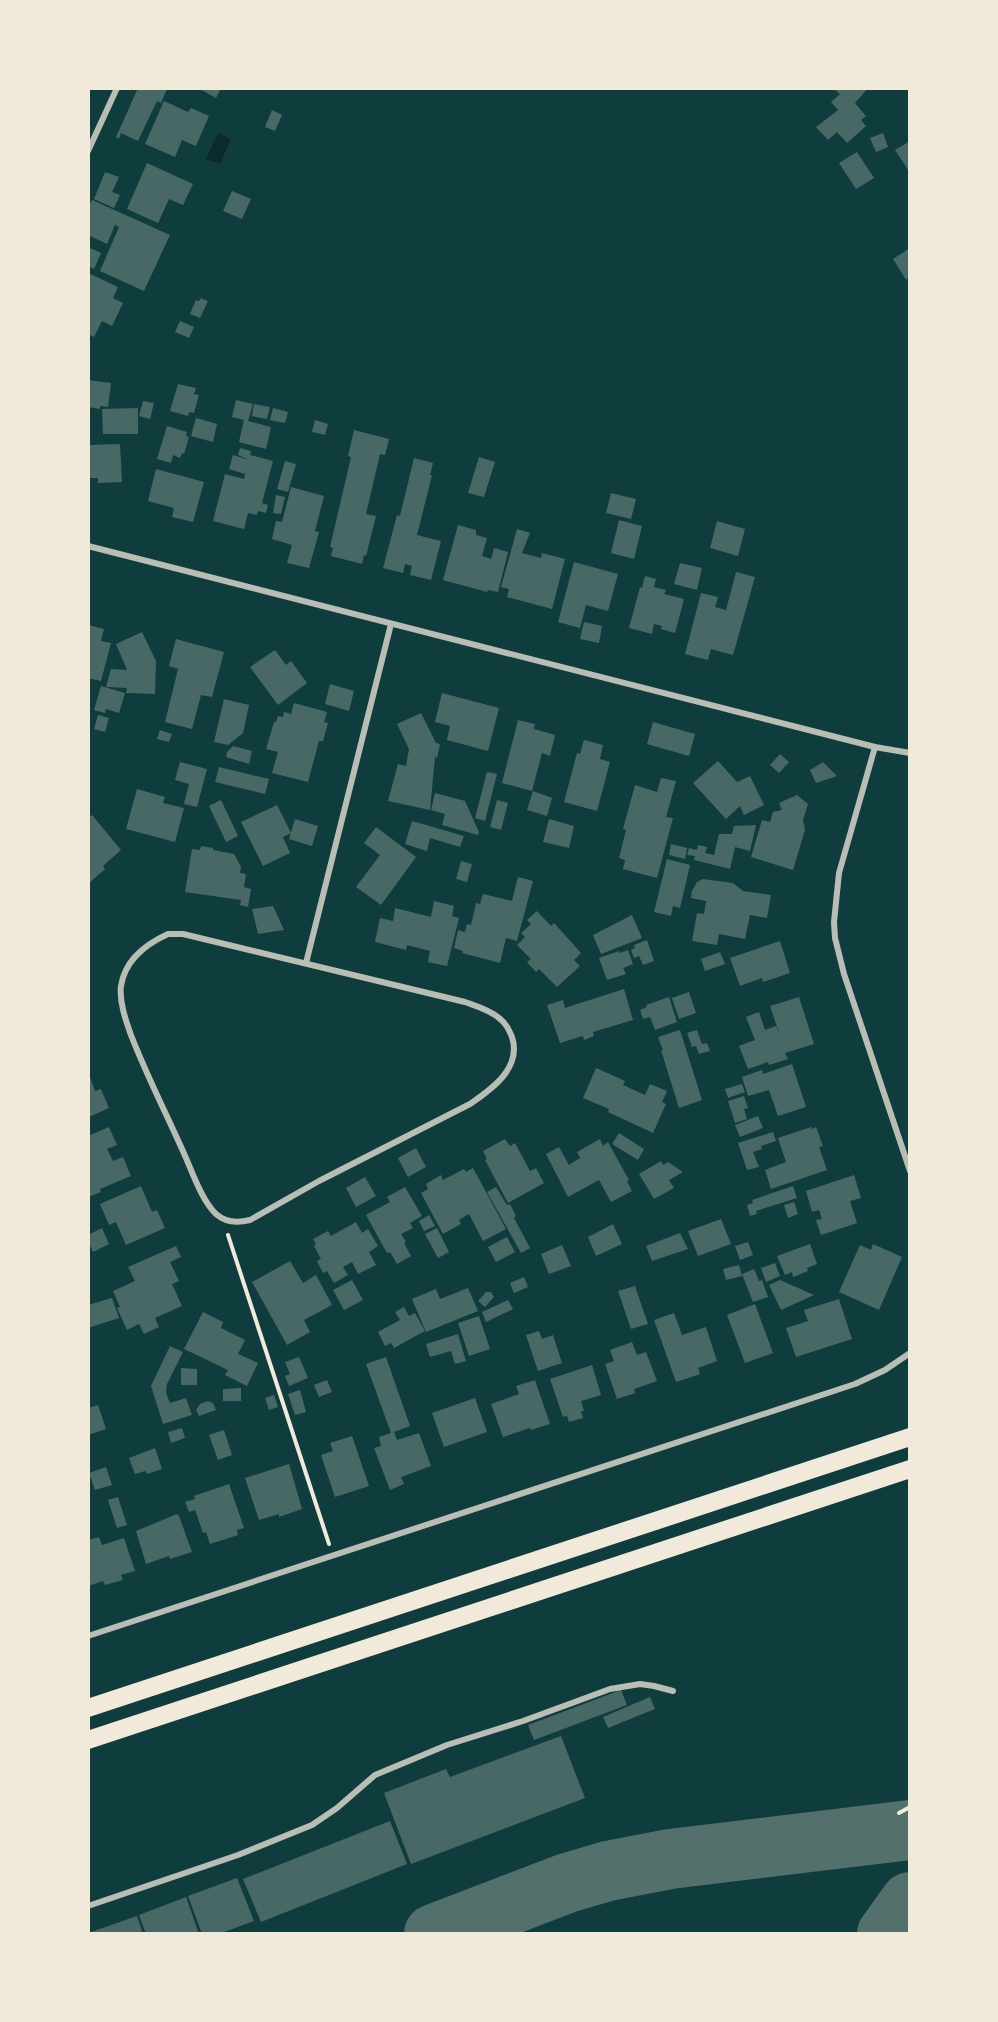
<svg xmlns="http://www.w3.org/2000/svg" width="998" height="2022" font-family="Lato,sans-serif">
<rect width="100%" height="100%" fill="#0f3d3e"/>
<path fill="#0a2a2b" d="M218 133 231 139 220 164 206 159Z"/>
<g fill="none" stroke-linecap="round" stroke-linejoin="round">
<path stroke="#53706d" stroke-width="60" d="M434 1934 567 1883 608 1871 670 1859 910 1830
M887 1934 910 1902"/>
</g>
<path fill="#486865" d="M138 88 167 89 161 103 157 101 138 141 121 133 119 139 116 137Z
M198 88H221L216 98Z
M833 88H868L855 103 866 116 861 120 866 126 847 143 837 132 828 140 816 127 838 110 831 102 840 94Z
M164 101 188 112 191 108 209 116 196 146 182 140 175 157 145 144Z
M272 110 282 115 275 131 265 127Z
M883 133 888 147 876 152 870 138Z
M910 141V173L895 150Z
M857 152 874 178 856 189 839 163Z
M147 163 193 184 183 205 169 199 158 223 127 209Z
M105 172 119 177 112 192 120 195 114 208 94 199Z
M232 191 251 199 242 219 223 211Z
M92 200 170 235 144 291 100 271 119 227 115 225 107 244 88 235V208Z
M88 247 101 253 94 269 88 266Z
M910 248V277L906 280 893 259Z
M88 273 118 287 113 298 123 303 112 326 102 321 94 337 88 334Z
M201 298 208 301 200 318 190 314 196 300 199 301Z
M180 321 194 327 189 338 175 332Z
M88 380 111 383 108 407 100 406V409L88 407Z
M178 384 196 388 194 394 199 395 194 413 189 412 188 416 170 411Z
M236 400 253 404 248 421 271 427 266 449 239 442 244 420 232 417Z
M143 401 154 403 150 419 139 416Z
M254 404 270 407 267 419 252 416Z
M138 408V434H103L102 409Z
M273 408 288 412 285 423 270 420Z
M196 418 217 424 213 442 191 436Z
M315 420 328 424 325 435 312 432Z
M167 426 187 432 186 436 189 437 184 454 182 453 180 458 173 455 171 463 157 459Z
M354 430 389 439 385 455 380 454 366 514 376 516 366 556 364 555 362 564 331 556 333 548 330 547 351 457 348 456Z
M120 444 122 482 98 483V478H88V445Z
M240 448 251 451 250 455 273 461 262 503 268 505 266 513 258 511 257 515 248 513 244 529 213 521 225 474 244 479 248 462 245 474 229 469 233 455 249 460 238 455Z
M479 457 495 462 484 497 468 493Z
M414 458 433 463 430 475H432L417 535 441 541 431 580 410 575 412 566 405 564 403 573 383 568 397 515 400 516Z
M285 461 296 464 288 492 277 489Z
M156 469 204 482 193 522 172 517 174 508 148 501Z
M291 487 324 496 315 531 319 532 309 568 287 563 292 545 272 539 276 521 282 522Z
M611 493 636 499 631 519 606 513Z
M276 495 285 497 281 514 273 513Z
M619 520 642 526 634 559 611 553Z
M717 521 745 529 738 556 710 548Z
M458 525 476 530V535L487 538 482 556 491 559 494 548 508 552 498 592 488 590 487 592 443 580Z
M517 529 530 533 522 553 541 558 542 553 565 559 552 609 507 597 509 589 501 587Z
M574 562 618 574 608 611 586 605 580 628 558 622Z
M680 563 702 568 697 590 674 584Z
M736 572 755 577 733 655 711 649 708 660 685 654 701 593 718 597 715 607 726 610Z
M645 576 656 579 654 587 666 590 664 594 684 599 675 633 661 629 662 626 654 624 652 634 629 628 640 587 642 588Z
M584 622 602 626 599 643 580 639Z
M88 625 104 629 101 641 111 643 101 681 88 678Z
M142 632 156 661 155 694 126 693 127 688 106 687 111 669 127 670 116 644Z
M176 639 224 652 212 697 201 695 192 729 165 722 178 669 169 666Z
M275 650 286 665 291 661 307 683 278 705 250 667Z
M330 684 354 691 349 711 325 704Z
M101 686 125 693 119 713 106 709 105 713 94 710Z
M442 693 499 708 488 751 447 740 450 726 435 722Z
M224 699 249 705 243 733 228 745 214 742Z
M294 703 327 712 324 722 328 723 323 741H319L308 782 272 773 278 752 266 749 274 722H276L278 716 283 717 284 712 291 714Z
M421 713 436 743 440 744 437 758 435 757 430 810 388 801 398 764 406 766 409 749 397 724Z
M98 715 109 718 105 732 94 729Z
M518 720 535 724 534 729 555 735 550 756 542 753 532 791 502 783Z
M653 722 695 734 689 756 647 744Z
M160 730 172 734 169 742 157 739Z
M584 740 603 745 600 759 610 762 597 811 564 802 577 753 580 754Z
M233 746 252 751 249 764 226 757 227 752Z
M780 754 789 762 779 773 770 765Z
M718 761 737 782 750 776 764 805 744 815 740 806 726 819 693 783Z
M180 762 207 769 197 807 184 804 189 784 175 780Z
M823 762 837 776 816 783 810 770Z
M219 767 269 779 265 794 215 782Z
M487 772 497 774 485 821 475 818Z
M661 778 676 781 666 817 673 818 657 878 623 869 625 860 619 858 626 830 623 829 635 785 657 792Z
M137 789 165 797 163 803 184 808 175 842 126 829Z
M533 791 552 798 547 816 527 810Z
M435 793 465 801 479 832 478 835 442 825 445 814 431 810Z
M797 795 808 804 803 820 805 830 793 870 751 857 762 820 770 822 773 812 782 810 779 803Z
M221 800 238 836 226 842 209 806Z
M497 800 508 803 501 830 490 827Z
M277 805 291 833 283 837 290 853 263 866 241 822Z
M92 815 121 850 103 866 105 869 88 884V818Z
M295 819 318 826 312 846 289 839Z
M549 819 574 826 569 848 543 842Z
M412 821 464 836 460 847 430 838 427 851 405 844Z
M756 825 750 851 735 847 730 869 694 860 695 856 687 855 689 848 697 850 698 845 707 847 705 853 714 855 719 834H732L734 826Z
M376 827 416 857 381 905 356 887 380 855 364 843Z
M671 844 687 848 685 859 669 855Z
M201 846 213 848V850L234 854 241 867 240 873 246 874 244 887 251 889 248 907 240 905 241 900 185 892 192 849 200 850Z
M667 859 690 865 680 908 673 906 671 916 654 912Z
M461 861 472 864 467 882 456 879Z
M518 877 533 881 517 941 506 938 500 963 462 953 463 951 454 948 458 930 465 932 467 924 471 925 476 903 480 904 483 894 512 901Z
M703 879 733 883 743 891 771 895 767 918 750 915 745 939 719 934 717 945 692 941 697 913 704 914 706 901 691 898 692 891 697 882Z
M434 901 454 906 452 916 459 918 447 966 428 962 430 951 407 945 406 950 375 942 380 918 393 921 395 908 431 917Z
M273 906 284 930 258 934 252 909Z
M537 911 551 926 554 923 581 953 574 960 580 966 557 987 539 969 536 972 527 962 531 959 517 945 525 937 521 933 531 924 527 920Z
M632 915 642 938 601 954 593 935Z
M647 940 654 961 643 965 639 956 634 958 631 950 635 948 634 945Z
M780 941 790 973 763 982 762 978 740 986 730 958Z
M628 950 633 964 623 968 626 974 607 980 599 958 619 951 620 953Z
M720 952 725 964 705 971 701 959Z
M624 989 633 1020 593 1032 594 1036 584 1040 583 1036 560 1043 547 1005 563 1000 565 1008Z
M689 992 696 1013 679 1019 672 998Z
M669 997 677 1022 655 1030 650 1017 643 1019 640 1010 647 1007 646 1005Z
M799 997 814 1044 785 1053 788 1059 769 1065 768 1062 748 1069 739 1046 755 1040 746 1017 759 1012 765 1030 776 1026 780 1036 770 1006Z
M680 1030 702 1100 679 1108 661 1050H663L658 1037Z
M697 1030 702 1044 707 1043 710 1051 699 1054 696 1046 692 1047 687 1033Z
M792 1064 806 1107 778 1116 769 1090 748 1096 742 1077 762 1070 763 1074Z
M596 1068 625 1081 623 1085 645 1095 650 1084 667 1091 662 1102 666 1104 653 1133 608 1112 609 1109 583 1098Z
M89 1074 95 1091 101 1089 109 1108 89 1117Z
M742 1084 745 1092 728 1098 725 1089Z
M744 1096 748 1108 744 1109 747 1119 735 1123 728 1101Z
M758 1116 763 1128 740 1137 735 1125Z
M109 1127 117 1145 107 1149 113 1161 123 1157 131 1176 100 1189 101 1192 88 1197V1136Z
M811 1127 812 1129 816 1127 823 1146 819 1147 827 1170 771 1189 765 1170 786 1162 778 1138Z
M773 1132 776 1141 761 1146 762 1149 753 1152 759 1167 747 1170 738 1143Z
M619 1133 644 1149 638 1160 612 1144Z
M505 1139 510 1146 515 1143 530 1171 536 1168 544 1183 508 1203 485 1160 487 1159 483 1151Z
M600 1139 603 1146 608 1142 629 1180 627 1181 632 1191 611 1202 599 1180 568 1197 546 1154 559 1147 569 1165 580 1158 577 1152Z
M416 1148 426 1167 408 1177 398 1158Z
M661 1161 663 1165 668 1162 683 1172 669 1180 674 1188 654 1199 639 1174Z
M473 1168 506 1229 483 1241 469 1214 459 1220 461 1224 443 1234 421 1193 428 1189 426 1184 441 1175 443 1180 464 1169 466 1172Z
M854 1175 861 1198 850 1201 857 1223 821 1235 816 1220 822 1219 819 1210 812 1212 806 1191Z
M365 1177 376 1196 356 1207 346 1188Z
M141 1186 152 1212 157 1210 165 1228 126 1245 116 1222 109 1225 100 1204Z
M793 1186 797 1198 756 1211 757 1214 750 1216 747 1205 753 1203 752 1200Z
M405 1187 422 1216 410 1223 413 1228 401 1234 406 1242 404 1243 411 1256 397 1264 390 1252 387 1253 366 1215 390 1202 387 1197Z
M496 1187 507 1205 510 1204 516 1216 514 1218 530 1248 521 1253 487 1192Z
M794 1202 798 1214 788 1218 784 1205Z
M429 1215 435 1226 424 1231 419 1221Z
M721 1219 731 1244 698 1256 688 1231Z
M356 1222 362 1233 368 1229 378 1246 369 1252 376 1265 358 1274 352 1262 343 1267 348 1275 334 1283 327 1271 323 1273 317 1261 321 1259 314 1246 316 1244 313 1239 328 1231 331 1236Z
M613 1224 622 1244 596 1256 588 1237Z
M102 1228 109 1244 93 1252 88 1241V1235Z
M437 1228 449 1252 438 1258 425 1234Z
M680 1233 688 1249 652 1261 646 1246Z
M507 1237 515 1252 496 1262 488 1247Z
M748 1242 753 1255 740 1260 735 1246Z
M810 1244 817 1264 807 1268 808 1271 793 1277 792 1272 785 1275 777 1256Z
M873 1244 902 1257 879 1310 839 1292 860 1245 871 1250Z
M562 1245 571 1266 549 1274 541 1254Z
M176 1246 181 1257 170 1262 179 1281 172 1284 182 1306 155 1318 159 1327 144 1334 139 1324 127 1330 117 1308 120 1307 113 1291 135 1281 128 1267Z
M290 1261 303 1283 316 1275 332 1305 304 1320 310 1332 287 1345 252 1282Z
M775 1263 780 1276 766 1282 761 1268Z
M739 1265 742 1276 726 1280 723 1269Z
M754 1269 759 1281 762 1280 768 1297 753 1302 742 1274Z
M524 1277 528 1287 514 1293 510 1283Z
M352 1280 363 1300 344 1310 333 1290Z
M780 1280 814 1295 781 1310 769 1285Z
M635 1286 648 1324 631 1329 618 1291Z
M468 1288 478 1311 426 1332 412 1299 436 1289 440 1299Z
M486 1292H491L494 1297 485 1307 478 1301Z
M112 1298 119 1318 88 1328V1305Z
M839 1299 852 1339 796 1357 786 1328 808 1321 804 1310Z
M508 1300 513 1309 486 1322 482 1312Z
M755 1304 773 1353 745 1363 727 1315Z
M404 1307 409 1316 415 1313 425 1331 394 1348 391 1343 385 1346 378 1332 400 1320 395 1312Z
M203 1312 223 1322 221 1328 245 1340 238 1354 258 1363 247 1386 225 1375 228 1370 184 1349Z
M674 1313 682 1335 706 1327 717 1361 698 1368 700 1374 676 1382 654 1320Z
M479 1316 490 1349 469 1356 458 1323Z
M539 1331 542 1339 553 1335 562 1363 538 1371 526 1335Z
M458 1334 466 1361 455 1364 451 1351 430 1357 426 1344Z
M632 1342 637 1355 646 1352 657 1381 634 1389 635 1393 617 1399 605 1364 614 1361 610 1350Z
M170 1346 183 1352 167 1384 166 1393 170 1403 186 1398 192 1415 163 1424 151 1386Z
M299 1357 308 1378 289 1386 285 1376 290 1374 285 1362Z
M386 1357 410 1426 394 1432 397 1440 419 1433 431 1466 401 1477 404 1484 390 1490 374 1448 381 1446 379 1437 391 1433 366 1364Z
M592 1365 601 1395 581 1401 584 1411H581L583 1418 569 1422 567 1416 563 1417 550 1379Z
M181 1368 197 1369V1385H181Z
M327 1380 332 1392 319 1397 314 1385Z
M535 1380 550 1424 531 1430 530 1428 503 1437 491 1404 519 1394 516 1386Z
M241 1388V1401H223V1389Z
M300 1390 306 1412 295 1415 288 1394Z
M274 1395 278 1407 269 1410 265 1398Z
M475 1398 487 1432 444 1447 432 1413Z
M208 1401 213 1403 216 1410 199 1416 196 1410 200 1404Z
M98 1405 106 1429 88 1435V1408Z
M182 1428 185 1438 171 1443 168 1432Z
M224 1430 232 1455 218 1460 209 1435Z
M352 1436 369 1486 335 1497 321 1455 333 1451 330 1443Z
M155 1448 162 1469 147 1474 145 1471 135 1474 129 1458Z
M289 1464 302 1509 279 1517V1514L259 1520 245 1478Z
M106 1467 112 1485 95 1490 89 1473Z
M229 1484 244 1528 237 1530 238 1535 210 1544 206 1532 203 1533 195 1510 189 1512 185 1502 195 1499 194 1496Z
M118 1497 127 1525 117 1528 108 1500Z
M177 1514 179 1516 192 1552 170 1559 169 1556 146 1564 136 1531Z
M99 1537 102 1545 124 1538 135 1571 121 1575 123 1580 105 1585 103 1581 88 1586V1540Z
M621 1690 627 1705 534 1740 528 1725Z
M650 1697 655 1709 608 1728 603 1717Z
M561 1736 585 1798 411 1864 384 1793 446 1769 450 1777Z
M390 1821 407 1864 261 1922 243 1879Z
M237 1878 254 1921 219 1934H202L188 1896Z
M186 1897 199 1934H146L139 1915Z
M137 1916 143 1934H88V1933Z"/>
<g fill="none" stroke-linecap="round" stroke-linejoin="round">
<path stroke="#f1e9da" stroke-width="4" d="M228 1235 329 1544
M899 1813 910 1807"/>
<path stroke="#b8beb3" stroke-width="6" d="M88 151 117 88
M88 546 875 747 910 753
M875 747 839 873 834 922 835 938 844 974 910 1171
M168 934H183L465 1002C476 1006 490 1010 499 1018 506 1023 509 1030 512 1037 522 1068 492 1089 470 1104L319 1181 250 1220C238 1223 226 1223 216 1214 201 1200 191 1168 182 1149 165 1111 146 1074 131 1035 126 1021 119 1002 121 986 125 960 146 944 168 934Z
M306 963 391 624
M88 1636 855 1384 885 1370 910 1353
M88 1906 238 1855 312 1825 337 1808 375 1775 447 1745 523 1721 610 1689 640 1684 654 1686 673 1691"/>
<path stroke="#f1e9da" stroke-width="18" d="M88 1708 910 1437
M88 1740 910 1469"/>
</g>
<rect width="998" height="2022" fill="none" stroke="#f1e9da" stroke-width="180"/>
</svg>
